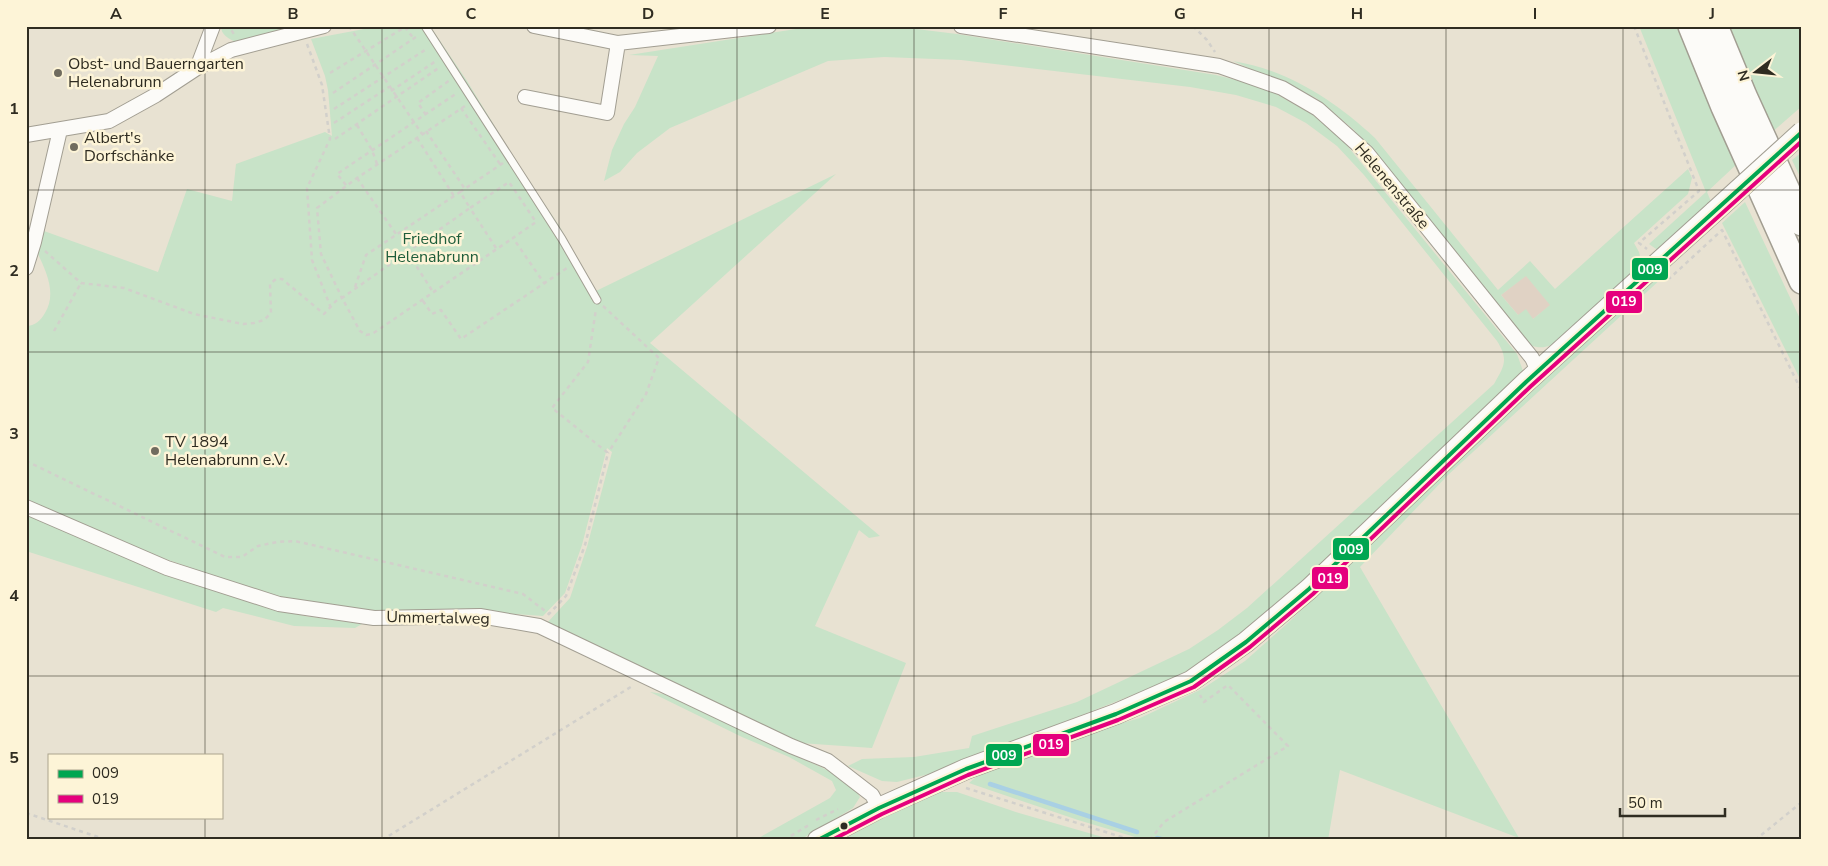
<svg xmlns="http://www.w3.org/2000/svg" width="1828" height="866" font-family="'Nunito Sans',sans-serif">
<rect width="100%" height="100%" fill="#e8e2d2"/>
<path fill="#e0d2c4" d="M1526 275 1551 305 1533 319 1518 315 1501 295Z"/>
<path fill="#c8e3c8" fill-rule="evenodd" d="M221 26H300L236 42C229 39 221 35 221 26Z
M380 26H430L467 81 524 174 560 227 596 291 836 174 650 343 880 536 869 538 859 530 815 626 906 663 872 748 800 743 547 623 570 598 587 547 612 452 607 448 582 545 565 593 543 616 471 611 403 612 342 608 282 597 217 577 109 539 26 501V326C35 326 41 320 45 313 57 293 46 271 37 252L44 231 158 272 187 189 232 201 236 164 325 132 332 136 328 90 325 76 311 39Z
M892 26 957 34 1216 75 1264 87 1313 115 1345 143 1517 354 1523 371 1346 543 1228 647 1173 679 941 771 897 782 882 781 848 766 862 759 914 757 969 748 972 736 1077 702 1189 649 1218 630 1247 608 1494 384C1504 366 1509 360 1497 341L1364 175 1337 146 1306 123 1276 107 1236 95 1190 87 961 60 884 57 828 61 670 128 637 153 620 172 604 181 612 150 624 124 635 107 658 56 629 55 809 27Z
M1639 26H1684L1738 163 1707 192 1712 204 1659 251 1649 244 1706 192Z
M1727 26H1802V106L1770 134Z
M1233 61C1288 70 1335 101 1375 138L1498 290 1530 261 1555 289 1688 169 1692 178 1688 194 1634 243 1639 252 1642 264 1560 341C1550 346 1542 350 1530 345L1354 130 1316 98ZM1526 276 1550 305 1533 319 1526 309 1518 315 1501 295Z
M1802 152V181L1792 160Z
M1745 202 1802 323V383L1722 223Z
M1662 278 1449 474 1360 567 1519 838 1340 770 1328 840H1145L1078 820 969 783 983 771 1097 730 1140 718 1202 689 1245 661 1289 622 1507 409 1652 281Z
M26 514 272 607 304 616 362 624 355 628 294 626 223 608 216 612 26 551Z
M650 692 664 694 842 777 852 785 860 797 853 808 800 840H755L830 798 836 790 832 781 789 757 742 737Z
M938 792H957L1019 813 1113 840H838Z"/>
<g fill="none" stroke-linecap="round" stroke-linejoin="round">
<path stroke="#a9d0e4" stroke-width="4.5" d="M990 784 1137 832
M1157 838 1165 840"/>
<g stroke="#a29e92" stroke-width="9">
<path id="service" d="M425 26 562 239 597 300"/>
</g>
<g stroke="#a29e92" stroke-width="16">
<path id="minor" d="M534 26 618 43 769 26
M961 26 1219 66 1282 88 1318 109 1367 153 1532 358 1538 371
M197 68 213 26
M525 97 607 113 618 43
M26 135 109 121 156 95 197 68 231 50 324 26
M26 268 34 242 60 130
M26 507 167 568 279 604 374 618 480 616 539 626 791 746 828 761 872 795 879 808"/>
</g>
<g stroke="#a29e92" stroke-width="22">
<path id="secondary" d="M818 840 879 808 966 769 1116 714 1191 681 1246 642 1309 589 1526 382 1715 211"/>
</g>
<g stroke="#a29e92" stroke-width="28">
<path id="motorway" d="M1691 26 1724 107 1802 281
M1715 26 1744 96 1802 223"/>
</g>
<path stroke="#d2d0cb" stroke-width="2.5" stroke-dasharray="4 4" stroke-linecap="butt" d="M349 26 422 134
M1193 26 1207 40 1215 52
M1634 26 1699 191 1639 243 1647 249
M225 27 230 28 235 36
M307 44 322 85 330 139 307 188 312 260 331 308
M330 73 405 27 414 39
M391 91 436 61
M333 93 419 35
M461 108 500 164
M334 109 428 48
M426 115 418 103 450 80
M334 123 389 87
M357 125 372 150 377 164
M426 131 465 189
M417 138 454 196
M335 139 440 67
M503 163 460 192 470 208 342 298 360 331 366 335 372 334 513 238
M357 178 396 234
M346 185 337 174 457 93
M496 248 470 208 509 182 536 222 513 238 544 283
M45 251 81 283 124 288 194 314 243 324 254 323 264 320 271 313 270 284 276 279H282L324 314 336 301 342 298 321 254 317 208 357 178 465 106
M408 253 433 292
M1668 276 1670 278 1722 230 1802 392
M355 287 366 255 460 192
M423 301 432 314 441 310 461 339 567 268
M603 306 659 358 646 394 608 453
M54 331 81 283
M26 461 225 557H242L258 546 277 542 295 541 523 594 549 614
M548 615 566 596 585 545 608 453 552 408 588 362 596 309
M966 788 1131 840
M26 813 107 840
M816 820 838 809
M382 840 634 685
M784 840 809 825
M1150 840 1164 822 1288 746 1228 685 1204 702 1200 695
M1755 840 1802 802"/>
<use href="#service" stroke="#fcfbf8" stroke-width="7"/>
<use href="#minor" stroke="#fcfbf8" stroke-width="14"/>
<use href="#secondary" stroke="#fcfbf8" stroke-width="20"/>
<use href="#motorway" stroke="#fcfbf8" stroke-width="25"/>
<g stroke="#a29e92" stroke-width="22" stroke-linecap="butt">
<path id="secondary-bridge" d="M1715 211 1802 132"/>
</g>
<use href="#secondary-bridge" stroke="#fcfbf8" stroke-width="20"/>
<g stroke="#fdf4d7" stroke-width="8">
<path id="bus-1" d="M818 840 879 808 966 769 1116 714 1191 681 1246 642 1309 589 1526 382 1802 132"/>
</g>
<g stroke="#fdf4d7" stroke-width="8">
<path id="bus-2" d="M832 840 882 814 968 775 1118 720 1194 687 1250 647 1313 594 1530 387 1802 141"/>
</g>
<use href="#bus-1" stroke="#00a651" stroke-width="4"/>
<use href="#bus-2" stroke="#e5007d" stroke-width="4"/>
</g>
<path fill="none" stroke="#2f2c21" stroke-width="1" stroke-opacity="0.55" d="M205 26V755M382 26V840M559 26V840M737 26V840M914 26V840M1091 26V840M1269 26V840M1446 26V840M1623 26V840M26 190H1802M26 352H1802M26 514H1802M26 676H1802M205 817V840"/>
<g fill="#706c5f" stroke="#fdf4d7" stroke-width="2">
<circle cx="58" cy="73" r="5"/>
<circle cx="74" cy="147" r="5"/>
<circle cx="155" cy="451" r="5"/>
</g>
<circle fill="#2f2c21" stroke="#fdf4d7" stroke-width="2" cx="844" cy="826" r="4.5"/>
<g text-anchor="middle" dominant-baseline="central" stroke-width="5" stroke-linejoin="round" paint-order="stroke">
<g font-size="16" fill="#2f2c21" stroke="#fdf4d7" text-anchor="start">
<text x="68" y="64">Obst- und Bauerngarten<tspan x="68" dy="18">Helenabrunn</tspan></text>
<text x="84" y="138">Albert's<tspan x="84" dy="18">Dorfschänke</tspan></text>
<text x="165" y="442">TV 1894<tspan x="165" dy="18">Helenabrunn e.V.</tspan></text>
</g>
<g font-size="16" fill="#2f2c21" stroke="#fdf4d7">
<text transform="translate(1392 186) rotate(50)">Helenenstraße</text>
<text transform="translate(438 618) rotate(1)">Ummertalweg</text>
</g>
<g font-size="16" fill="#1e5d3a" stroke="#fdf4d7">
<text x="432" y="239">Friedhof<tspan x="432" dy="18">Helenabrunn</tspan></text>
</g>
</g>
<g stroke="#fdf4d7" stroke-width="2">
<rect x="1631" y="257" width="38" height="24" rx="5" fill="#00a651"/>
<rect x="1605" y="290" width="38" height="24" rx="5" fill="#e5007d"/>
<rect x="1332" y="537" width="38" height="24" rx="5" fill="#00a651"/>
<rect x="1311" y="566" width="38" height="24" rx="5" fill="#e5007d"/>
<rect x="1032" y="733" width="38" height="24" rx="5" fill="#e5007d"/>
<rect x="985" y="743" width="38" height="24" rx="5" fill="#00a651"/>
</g>
<g font-size="14" text-anchor="middle" font-weight="bold" fill="#fff">
<text x="1650" y="274">009</text>
<text x="1624" y="306">019</text>
<text x="1351" y="554">009</text>
<text x="1330" y="583">019</text>
<text x="1051" y="749">019</text>
<text x="1004" y="760">009</text>
</g>
<rect width="1828" height="866" fill="none" stroke="#fdf4d7" stroke-width="55"/>
<rect x="48" y="754" width="175" height="65" fill="#fdf4d7" stroke="#aba48e"/>
<rect x="58" y="770" width="25" height="8" fill="#00a651" stroke="#aba48e"/>
<text x="92" y="778" font-size="15" fill="#2f2c21">009</text>
<rect x="58" y="795" width="25" height="8" fill="#e5007d" stroke="#aba48e"/>
<text x="92" y="804" font-size="15" fill="#2f2c21">019</text>
<g transform="translate(1756 72) rotate(254)" stroke="#fdf4d7" stroke-width="4" paint-order="stroke">
<path d="M0-4L9 19L0 12L-9 19Z" fill="#2f2c21"/>
<text y="-8" font-size="14" font-weight="bold" text-anchor="middle" fill="#2f2c21">N</text>
</g>
<path d="M1620 808v8h105v-8" fill="none" stroke="#2f2c21" stroke-width="2.5"/>
<text x="1628" y="808" font-size="15" fill="#2f2c21" stroke="#fdf4d7" stroke-width="4" paint-order="stroke">50 m</text>
<rect x="28" y="28" width="1772" height="810" fill="none" stroke="#2f2c21" stroke-width="2"/>
<g font-size="16" text-anchor="middle" font-weight="bold" fill="#2f2c21">
<text x="116" y="19">A</text>
<text x="293" y="19">B</text>
<text x="471" y="19">C</text>
<text x="648" y="19">D</text>
<text x="825" y="19">E</text>
<text x="1003" y="19">F</text>
<text x="1180" y="19">G</text>
<text x="1357" y="19">H</text>
<text x="1535" y="19">I</text>
<text x="1712" y="19">J</text>
<text x="14" y="114">1</text>
<text x="14" y="276">2</text>
<text x="14" y="439">3</text>
<text x="14" y="601">4</text>
<text x="14" y="763">5</text>
</g>
</svg>
